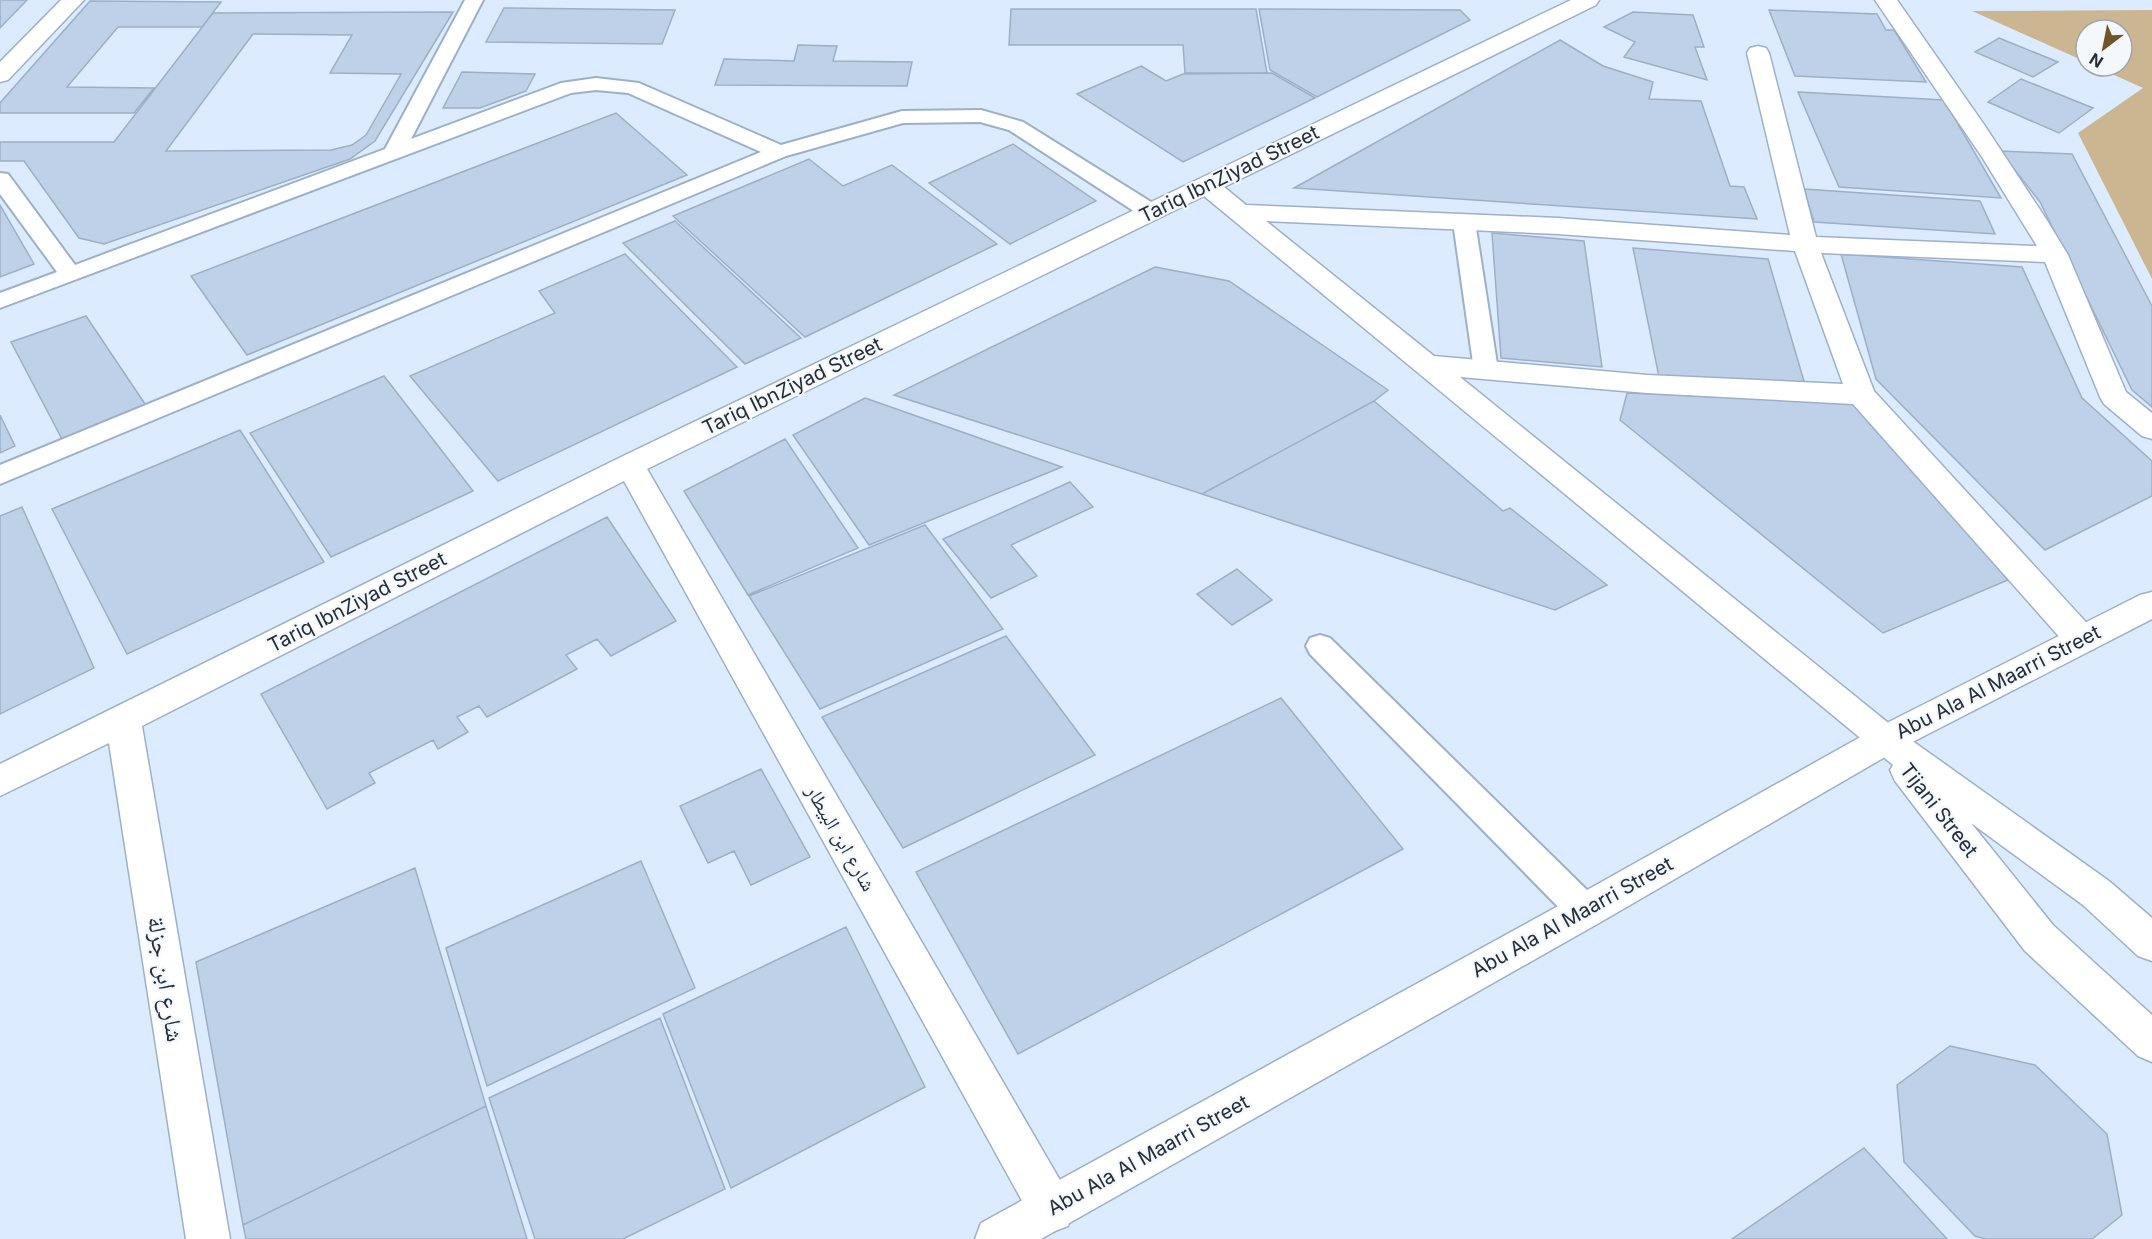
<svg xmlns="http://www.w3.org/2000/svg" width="2152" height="1239" font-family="Inter,'Noto Naskh Arabic',sans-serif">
<rect width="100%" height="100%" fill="#dcebff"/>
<path fill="#ccb691" d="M2152 10V279L2078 133 2143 88 2094 66H2122V30H2086V62L1972 11Z"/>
<path fill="#bed1e8" stroke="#9dafc6" stroke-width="1.5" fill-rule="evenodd" d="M0 0H27L0 28Z
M90 1 221 2 202 27H118L67 87 154 88 134 113H0V103Z
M504 8 675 10 662 44 486 42Z
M1011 9H1256L1267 73H1185L1183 45H1009Z
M1259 9 1460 10 1470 20 1317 97 1270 70Z
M1769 10 1877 14 1886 30H1894L1926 82 1795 76Z
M453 12 375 141 350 159 104 244 79 238 24 161H0V142H114L213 13ZM253 34 352 35 330 73 401 74 366 135 352 145 331 150 166 151Z
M1633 12 1693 15 1704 47H1695L1707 80 1624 57 1635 42 1604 27Z
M1999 38 2058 62 2033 77 1975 52Z
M1560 40 1603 66 1653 82 1649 99 1701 101 1730 186 1744 187 1757 219 1294 188Z
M798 45 837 46 833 61 912 62 907 86 715 85 724 59 794 61Z
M1141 66 1166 81 1183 74 1272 73 1315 98 1183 162 1077 94Z
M462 72 535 74 526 91 480 108H443Z
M2021 79 2093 108 2059 133 1988 102Z
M1798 92 1944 100 2001 198 1839 187Z
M616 113 687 175 247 355 191 276Z
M1013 144 1096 201 1010 244 929 183Z
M2000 151 2072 154 2152 306V407L2132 390 2040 202Z
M809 159 843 186 892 165 997 244 805 337 673 216Z
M1804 189 1980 201 1995 234 1814 222Z
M0 205 34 264 0 277Z
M675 221 801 338 745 364 623 243Z
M1492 233 1584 241 1602 367 1501 358Z
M1633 248 1768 259 1806 388 1659 377Z
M625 254 737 367 498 481 410 376 555 313 539 291Z
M1841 254 2022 267 2082 398 2152 461V496L2045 550 1876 379Z
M1155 267 1229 281 1388 390 1374 401 1202 494 894 395Z
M86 316 147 407 63 441 11 342Z
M384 376 473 491 331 557 250 433Z
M1627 393 1856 403 2008 580 1883 633 1620 420Z
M865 398 1062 467 869 545 793 435Z
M1374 401 1503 511 1510 508 1607 585 1555 610 1202 494Z
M0 415 15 446 0 453Z
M240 430 324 562 127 654 52 509Z
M785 439 858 548 748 595 684 491Z
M1070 482 1093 507 1011 545 1037 576 991 598 943 539Z
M22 507 94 668 0 714V516Z
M607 517 676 621 611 656 597 639 566 655 577 669 487 717 479 706 457 717 468 732 438 749 433 740 369 773 375 783 327 809 261 694Z
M925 525 1003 629 820 709 749 596Z
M1237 569 1272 600 1232 625 1197 594Z
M1006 636 1095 755 903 848 822 717Z
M1281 698 1403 849 1018 1054 916 872Z
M761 769 810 857 751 885 734 851 708 863 680 806Z
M641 861 695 988 487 1086 446 948Z
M415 868 486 1106 243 1225 196 962Z
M846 927 925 1087 731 1188 663 1014Z
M660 1018 725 1189 623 1239H535L489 1098Z
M1950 1046 2035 1065 2107 1134 2122 1215 2092 1239H1985L1975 1236 1904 1162 1897 1085Z
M486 1106 527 1239H246L243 1225Z
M1864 1148 1947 1239H1732Z"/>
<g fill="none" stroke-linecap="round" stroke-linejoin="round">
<g stroke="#9eb0c7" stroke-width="4">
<path id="service" d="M465 0H483L411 139 561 83 596 78 639 83 781 145 902 111 981 110 1023 122 1159 207 1162 212 1159 217 1151 219 1143 217 1009 130 980 122 903 123 786 156 0 484V465L761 152 628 93 596 90 571 93 0 308V293L57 272 0 194V173L8 174 75 265 385 149Z
M1464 215 1472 217 1475 222 1498 370 1495 376 1486 378 1477 376 1474 370 1453 222 1456 217Z
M1320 635 1330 638 1597 900 1602 911 1597 922 1585 926 1573 922 1310 654 1306 646 1310 638Z"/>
</g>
<g stroke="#9eb0c7" stroke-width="3">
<path id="minor" d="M61 0H84L8 80 0 82V62Z
M1571 0H1599L1596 5 1224 187 1246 205 1558 218 1790 235 1747 53 1750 48 1758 46 1766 48 1769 53 1816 237 2037 246 1982 157 1875 0H1897L1985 126 2048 222 2068 255 2126 392 2152 413V439L2142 436 2104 404 2100 397 2045 262 1821 253 1874 391 2094 631 2099 640 2094 649 2082 653 2070 649 1853 404 1647 393 1460 377 1897 730 2109 881 2152 918V961L2138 956 2083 905 1971 823 2053 925 2152 1015V1062L2138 1056 2025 951 1895 781 1890 770 1893 765 1204 196 647 469 1068 1194 1074 1210 1068 1226 1052 1232 1036 1226 624 481 142 726 230 1239H186L109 743 0 796V764L619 458ZM1266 221 1558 234 1795 251 1843 384 1647 375 1434 356Z"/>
</g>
<g stroke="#9eb0c7" stroke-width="3">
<path id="tertiary" d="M2152 592V619L1897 750 1599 923 1041 1239H975L981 1223 1571 899 1873 730 2140 595Z"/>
</g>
<use href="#service" fill="#fff" fill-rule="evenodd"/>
<use href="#minor" fill="#fff" fill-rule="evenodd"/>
<use href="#tertiary" fill="#fff" fill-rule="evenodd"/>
</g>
<g text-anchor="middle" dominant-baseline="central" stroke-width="4.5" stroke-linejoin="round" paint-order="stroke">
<g font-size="20" fill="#262d36" stroke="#f4f7fc">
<text transform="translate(1229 174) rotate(-26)">Tariq IbnZiyad Street</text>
<text transform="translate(792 386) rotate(-26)">Tariq IbnZiyad Street</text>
<text transform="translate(357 602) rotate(-27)">Tariq IbnZiyad Street</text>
<text transform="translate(1998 682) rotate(-27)">Abu Ala Al Maarri Street</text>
<text transform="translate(1939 810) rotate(52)">Tijani Street</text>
<text transform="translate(841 838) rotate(60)">شارع ابن البيطار</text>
<text transform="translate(1572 917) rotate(-29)">Abu Ala Al Maarri Street</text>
<text transform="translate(1148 1155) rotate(-29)">Abu Ala Al Maarri Street</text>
</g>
<g font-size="24" fill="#262d36" stroke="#f4f7fc">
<text transform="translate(166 979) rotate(81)">شارع ابن جزلة</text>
</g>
</g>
<g transform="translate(2104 48) rotate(212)"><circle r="28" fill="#f4f7fc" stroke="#a2a6ad" stroke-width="1.5"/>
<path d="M0-4.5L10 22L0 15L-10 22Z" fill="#705627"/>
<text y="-9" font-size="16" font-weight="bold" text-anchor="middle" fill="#262d36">N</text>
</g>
</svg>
